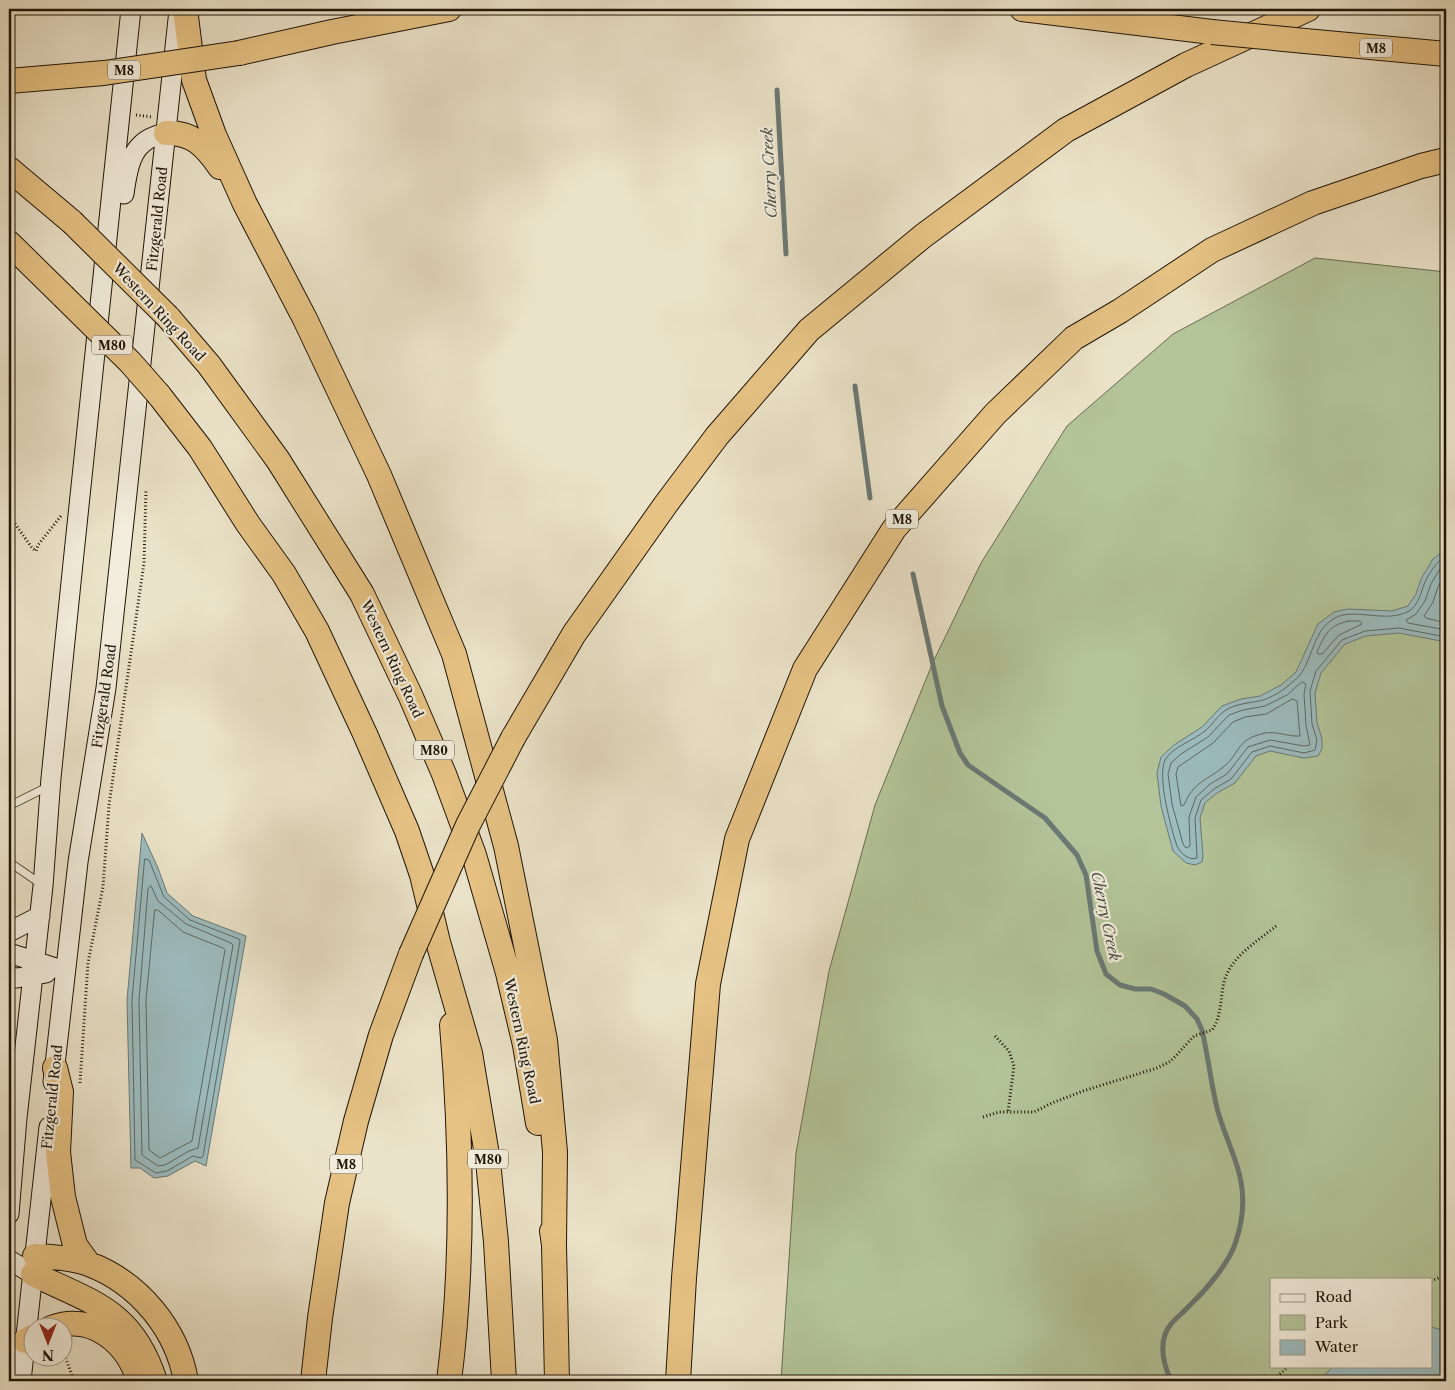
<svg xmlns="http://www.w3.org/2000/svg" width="1455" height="1390" font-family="'Libre Caslon Text',serif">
<rect width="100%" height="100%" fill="#ebe3c9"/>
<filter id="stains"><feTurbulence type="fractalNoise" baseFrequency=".004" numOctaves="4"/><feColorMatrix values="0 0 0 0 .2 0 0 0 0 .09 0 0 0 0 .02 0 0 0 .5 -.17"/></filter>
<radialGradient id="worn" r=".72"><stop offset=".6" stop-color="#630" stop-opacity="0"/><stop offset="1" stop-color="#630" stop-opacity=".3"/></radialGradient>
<path fill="#b3c499" stroke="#686c50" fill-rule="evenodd" d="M1315 258 1446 272V1381H781L796 1153 829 971 875 805 933 662 981 563 1067 426 1173 334ZM1271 1279H1431V1366H1271Z"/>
<path fill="#9cbcbf" stroke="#6a7975" d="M1445 550H1446V642L1399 633 1366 636 1345 644 1321 673 1315 693 1317 723 1322 739V749L1318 756 1304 758 1270 751 1256 756 1235 783 1217 793 1205 803 1200 818 1203 855 1202 862 1195 865 1186 863 1173 851 1161 806 1157 773 1161 757 1174 745 1202 727 1222 706 1241 699 1260 696 1281 685 1296 672 1318 624 1334 612 1348 609 1392 611 1408 606 1416 594 1421 579 1433 559Z
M142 833 158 868 167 893 193 916 246 936 206 1166 195 1161 168 1176 154 1178 140 1168H131L127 1000Z
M1431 1327 1446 1331V1381H1318L1334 1366H1431Z"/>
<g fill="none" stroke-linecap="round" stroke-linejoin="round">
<path stroke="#5d6863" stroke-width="1" d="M1446 555C1437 562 1430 571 1425 582 1421 591 1419 605 1409 611 1386 624 1354 607 1335 618 1313 630 1314 656 1300 675 1297 679 1292 682 1289 685 1281 692 1269 699 1259 701 1248 703 1236 704 1226 710 1218 715 1212 725 1205 731 1194 740 1171 748 1165 760 1157 777 1171 828 1177 846 1180 853 1189 861 1197 858L1195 818 1201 800 1214 789 1231 779 1252 752 1270 746 1304 753 1315 750 1317 740 1312 724 1310 691 1316 671 1342 640 1365 631 1399 628 1446 637
M1446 563 1441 567 1431 584 1425 601 1416 614 1406 620 1408 623 1446 630
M1446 573 1438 587 1433 602 1424 616 1426 618 1446 623
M1349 621H1360L1362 624 1339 635 1322 654H1318L1317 652C1325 634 1329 625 1349 621Z
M1302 682 1306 684 1304 694 1306 725 1310 745 1304 746 1270 740 1248 747 1227 774 1210 784 1196 797 1189 817 1190 846 1186 848 1183 844 1172 804 1168 774 1171 763 1181 754 1208 737 1229 715 1243 710 1265 706 1287 695Z
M1293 699 1297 701 1300 736C1289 737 1277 731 1265 733 1234 740 1242 753 1222 768 1204 782 1194 782 1184 805L1181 806 1176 774 1178 767 1213 743 1233 722 1245 717 1266 714Z
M145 859 149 860 164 897 190 920 239 939 240 941 203 1156 201 1158 193 1156 167 1171 156 1173 135 1160 132 1000Z
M151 886 158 901 186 924 231 943 233 945 198 1148 189 1151 165 1165 158 1166 142 1155 139 1000 148 889Z
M155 910H158L183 932 223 948 225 950 192 1141 160 1158 149 1150 146 1000Z"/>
<path stroke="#6a7975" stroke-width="5" d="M777 90 786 254
M855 386 870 498
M913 574 942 706 960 753 968 765 1045 818 1077 855 1086 875 1097 951 1106 974 1120 985 1135 989H1151L1164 994 1185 1006 1197 1019 1202 1030C1208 1056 1211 1083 1217 1108 1222 1128 1231 1146 1237 1166 1245 1190 1244 1217 1236 1241 1230 1262 1207 1289 1190 1305 1184 1312 1177 1317 1171 1324 1157 1341 1163 1363 1171 1381"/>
<g stroke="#514838" stroke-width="9">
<path id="lane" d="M9 806 49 786
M9 862 41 884"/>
</g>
<g stroke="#1e1407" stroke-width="21">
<path id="secondary" d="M124 194C128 164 132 139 166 133
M9 932 40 916
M9 953 65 971
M9 977 17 978 46 973
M53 1082 78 862 106 688 179 10
M9 1214 17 1118 43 886 51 778 73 563 131 9
M9 1260 33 1274
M21 1381 49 1127"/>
</g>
<g stroke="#1e1407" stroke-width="26">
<path id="highway" d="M185 9 194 80 214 135 245 204 305 319 379 475 454 654 506 846 545 1040 555 1152 554 1245
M1022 9 1212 32
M1305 41 1446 54
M239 53 332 32 449 9
M166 133C193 132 206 147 220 167
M9 169 72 222
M9 243 63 296
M168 317 209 365 278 460 362 594 411 697 444 774 474 855 508 973 525 1045 538 1123
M159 395 200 448 248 524 284 574 317 631 365 734 407 831 422 875 438 942 470 1053 488 1161 496 1242 504 1381
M513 738 574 634 666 504 717 436 809 330 923 236 1066 130 1186 65 1308 9
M55 1068 61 1092 58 1152 63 1197 75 1245 88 1263
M552 1231 554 1245 557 1381
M35 1256C53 1257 72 1258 89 1264 139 1283 177 1329 186 1381
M33 1274C93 1303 132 1310 155 1381
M51 1328C92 1312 128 1343 139 1381
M25 1341 32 1337
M313 1381 320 1318 337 1203 356 1121 381 1035 411 954
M449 1381C464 1264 462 1143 452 1025
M678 1381 684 1278 708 984 737 839 805 669 894 529 995 414 1074 338 1120 311 1212 250 1313 203 1421 166 1446 160"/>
</g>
<path stroke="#1e1407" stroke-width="3" stroke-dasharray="1 2.5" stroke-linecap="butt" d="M136 115 153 117
M9 515 32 548 36 551 38 545 61 516
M995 1036 1009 1051 1014 1066 1008 1112
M80 1083 88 963 103 887 109 805 144 563 146 489
M983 1117 999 1112H1034L1052 1103 1083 1091 1157 1068 1171 1061 1194 1036 1212 1030C1222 1016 1220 998 1224 982 1231 956 1257 942 1276 926
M1431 1281 1446 1275
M62 1348 74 1381
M1272 1381 1289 1366"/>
<use href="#lane" stroke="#f2eddc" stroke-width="7"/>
<use href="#secondary" stroke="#f2eddc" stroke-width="19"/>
<use href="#highway" stroke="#e6c284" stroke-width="24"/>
<g stroke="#1e1407" stroke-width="26" stroke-linecap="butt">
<path id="highway-bridge" d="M1212 32 1305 41
M9 81 104 73 239 53
M72 222 168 317
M63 296 130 362 159 395
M411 954 468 825 513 738"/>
</g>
<use href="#highway-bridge" stroke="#e6c284" stroke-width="24"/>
</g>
<g text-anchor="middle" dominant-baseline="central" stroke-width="4.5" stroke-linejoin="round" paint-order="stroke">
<g fill="#f2eddc" stroke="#5e5547" stroke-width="1">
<rect x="1360" y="38.5" width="32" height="19" rx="4"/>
<rect x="108" y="60.5" width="32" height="19" rx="4"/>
<rect x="92" y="335.5" width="40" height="19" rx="4"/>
<rect x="886" y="509.5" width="32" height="19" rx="4"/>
<rect x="414" y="740.5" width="40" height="19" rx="4"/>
<rect x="468" y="1149.5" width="40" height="19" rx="4"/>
<rect x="330" y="1154.5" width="32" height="19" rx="4"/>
</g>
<g font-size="12" font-weight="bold" fill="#1e1407">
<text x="1376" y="48">M8</text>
<text x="124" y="70">M8</text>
<text x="112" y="345">M80</text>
<text x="902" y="519">M8</text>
<text x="434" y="750">M80</text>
<text x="488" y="1159">M80</text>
<text x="346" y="1164">M8</text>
</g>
<g font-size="14" fill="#1e1407" stroke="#f2eddc">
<text transform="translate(157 219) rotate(-84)">Fitzgerald Road</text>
<text transform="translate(159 312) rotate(47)">Western Ring Road</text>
<text transform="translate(392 659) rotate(65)">Western Ring Road</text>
<text transform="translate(104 696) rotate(-82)">Fitzgerald Road</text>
<text transform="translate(522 1041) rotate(78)">Western Ring Road</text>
<text transform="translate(52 1097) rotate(-84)">Fitzgerald Road</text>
</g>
<g font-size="15" font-style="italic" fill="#4a4f47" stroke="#f2eddc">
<text transform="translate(769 173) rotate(-93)">Cherry Creek</text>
<text transform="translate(1106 916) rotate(78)">Cherry Creek</text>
</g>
</g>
<rect width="1455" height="1390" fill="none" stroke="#ebe3c9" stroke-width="30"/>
<rect x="10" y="10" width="1435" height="1370" fill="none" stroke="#1e1407" stroke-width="2.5"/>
<rect x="15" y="15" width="1425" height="1360" fill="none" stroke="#1e1407"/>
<rect x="1270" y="1278" width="162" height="90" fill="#f2eddc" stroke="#9d9687"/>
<rect x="1280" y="1294" width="25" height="8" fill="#f2eddc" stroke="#9d9687"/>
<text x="1315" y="1302" font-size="15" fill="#1e1407">Road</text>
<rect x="1280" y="1315" width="25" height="15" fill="#b3c499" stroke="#9d9687"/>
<text x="1315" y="1328" font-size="15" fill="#1e1407">Park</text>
<rect x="1280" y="1340" width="25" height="15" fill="#9cbcbf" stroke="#9d9687"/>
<text x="1315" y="1352" font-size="15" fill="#1e1407">Water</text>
<g transform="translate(48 1342) rotate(180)"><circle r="24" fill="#f2eddc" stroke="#9d9687"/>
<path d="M0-4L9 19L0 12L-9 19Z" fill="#8f2418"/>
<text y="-8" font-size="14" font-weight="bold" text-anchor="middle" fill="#1e1407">N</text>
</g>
<rect width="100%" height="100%" filter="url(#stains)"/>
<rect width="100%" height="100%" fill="url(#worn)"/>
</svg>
